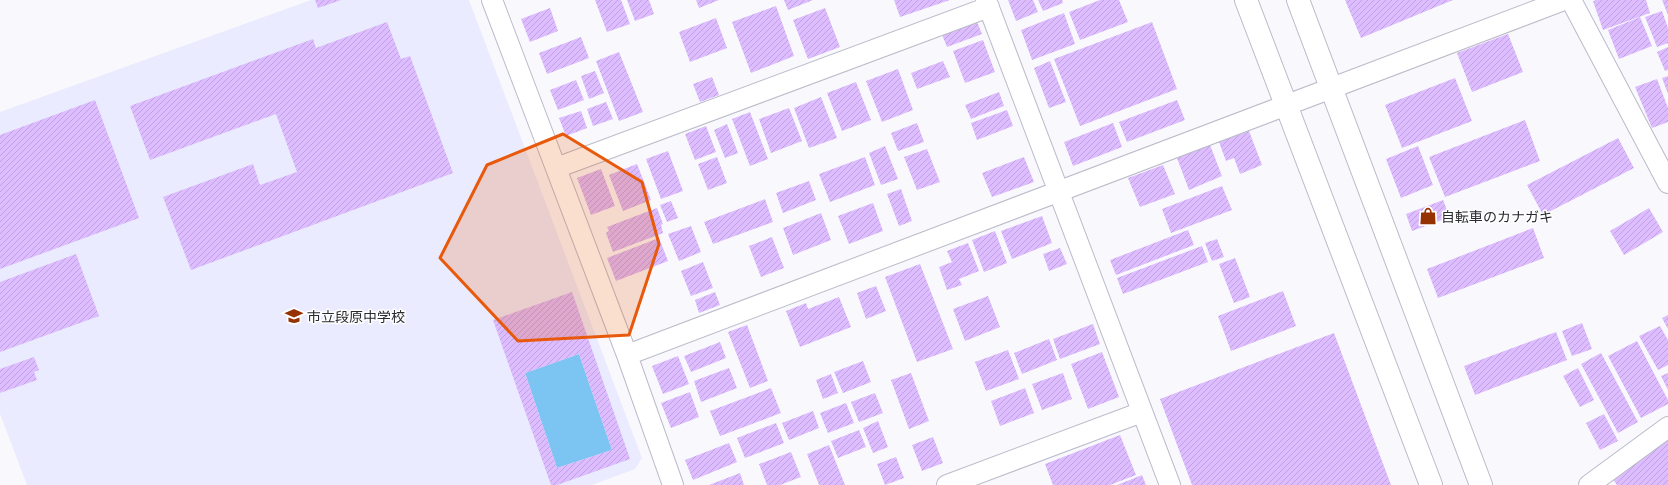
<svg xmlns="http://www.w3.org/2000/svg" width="1668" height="485" font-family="Barlow,'Noto Sans JP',sans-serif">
<defs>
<pattern id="building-hatch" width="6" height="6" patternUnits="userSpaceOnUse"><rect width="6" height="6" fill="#ddbcff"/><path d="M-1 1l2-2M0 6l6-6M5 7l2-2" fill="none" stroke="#bea2db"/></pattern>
</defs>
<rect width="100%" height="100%" fill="#f9f9fd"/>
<path fill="#eaebfe" d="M311 0H469L642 458 635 469 592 485H27L0 414V112Z"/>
<path fill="#7cc5f3" d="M579 354 612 450 557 468 525 373Z"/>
<path fill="url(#building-hatch)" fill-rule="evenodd" d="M315 0H341L318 8Z
M595 0H621L630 24 607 32Z
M627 0H649L654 14 635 21Z
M696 0H719L699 8Z
M784 0H813L788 10Z
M894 0H950L900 17Z
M1008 0H1033L1038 12 1016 21Z
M1038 0H1062L1063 3 1043 11Z
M1100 0H1119L1128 22 1080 40 1069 12Z
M1345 0H1453L1361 38Z
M1597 0H1646L1650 13 1603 30 1593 1Z
M1662 0H1668V15Z
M776 6 794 56 751 73 732 22Z
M550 8 558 31 530 42 521 19Z
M825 8 840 47 808 59 793 20Z
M1662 11 1668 28V43L1657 47 1645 17Z
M1064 13 1075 44 1032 60 1021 30Z
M975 17 982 34 947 47 940 30Z
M1640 17 1652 46 1619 59 1608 30Z
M716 18 727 48 690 62 679 32Z
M387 22 401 59 410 56 453 173 191 270 163 197 253 164 260 185 297 172 276 114 150 160 130 106 313 39 316 48Z
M1152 22 1177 89 1080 126 1054 59Z
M1508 34 1523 72 1472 92 1457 53Z
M581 37 589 58 547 74 539 53Z
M983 40 995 72 965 83 953 51Z
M1668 47V70L1665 71 1657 52Z
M619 52 643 112 619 121 596 61Z
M943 61 950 77 917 89 911 73Z
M1050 61 1066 102 1049 108 1034 68Z
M898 69 913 110 882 122 866 81Z
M595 71 604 93 589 99 581 76Z
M1668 76V94L1662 78Z
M712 77 719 95 700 102 693 84Z
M1455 78 1472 121 1402 148 1385 105Z
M1657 79 1668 108V122L1652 128 1635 87Z
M576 80 584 100 558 110 550 90Z
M856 82 871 120 842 131 827 93Z
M999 92 1004 106 971 119 965 105Z
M821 97 837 138 809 148 794 108Z
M95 100 139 218 0 269V135Z
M1177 100 1185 120 1127 142 1119 122Z
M606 102 613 119 593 126 587 109Z
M789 108 802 141 771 153 759 119Z
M1007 110 1013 126 977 140 971 123Z
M581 111 587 128 566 136 559 118Z
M750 112 768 159 750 166 732 119Z
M1525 120 1540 161 1445 197 1429 157Z
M917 123 924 142 898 151 891 133Z
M1113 123 1122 147 1073 166 1064 142Z
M727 124 738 153 725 158 714 130Z
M706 126 716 152 695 160 685 134Z
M1249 131 1262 165 1240 174 1234 158 1226 161 1219 142Z
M1618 138 1634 168 1543 215 1527 185Z
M1210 145 1222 176 1189 190 1177 158Z
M885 146 898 179 881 185 869 153Z
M1418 146 1433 185 1401 198 1386 159Z
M927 149 940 182 917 190 904 157Z
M668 151 683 191 661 199 646 159Z
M717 157 727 183 708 190 698 164Z
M865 157 875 185 830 202 819 174Z
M1024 157 1034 182 992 197 982 173Z
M637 164 651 200 623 211 609 175Z
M1163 165 1175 194 1140 207 1128 178Z
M601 169 615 206 591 215 577 178Z
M809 181 816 200 783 213 776 193Z
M1222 186 1232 210 1171 233 1162 209Z
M901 189 912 221 899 226 887 194Z
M765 199 773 222 713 244 704 222Z
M1443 200 1450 217 1412 231 1406 214Z
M671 201 678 218 667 222 660 205Z
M873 203 883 231 849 244 838 216Z
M657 208 663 224 661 225 663 233 613 252 606 233 609 231 607 227Z
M1649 208 1663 232 1624 255 1610 231Z
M821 213 831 240 793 255 783 228Z
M1042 216 1052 243 1012 259 1001 231Z
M691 226 701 252 679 261 668 234Z
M1533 228 1544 258 1438 298 1427 269Z
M1188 230 1194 245 1116 275 1110 260Z
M995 231 1007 263 984 272 972 240Z
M772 237 784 268 761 277 749 246Z
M659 238 668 261 616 281 607 258Z
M1217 239 1224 257 1212 261 1205 243Z
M968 243 979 271 959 279 962 285 947 290 939 267 952 262 947 251Z
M1202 246 1208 262 1123 294 1117 278Z
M1060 248 1067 264 1049 271 1043 254Z
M76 254 99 316 0 352V282Z
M1235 258 1250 297 1234 303 1219 264Z
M703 262 713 288 691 296 681 271Z
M920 264 953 349 917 362 885 277Z
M876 286 886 311 866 319 857 293Z
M1283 291 1296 326 1231 351 1218 316Z
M572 292 630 459 557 485H551L493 320ZM579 354 612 450 557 468 525 373Z
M715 292 720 305 699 313 695 300Z
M988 296 1000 327 965 341 953 309Z
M839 297 851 327 800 347 786 311 806 303 808 309Z
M1668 315V329L1662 318Z
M1582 323 1592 349 1572 356 1562 331Z
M1093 324 1100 344 1060 359 1053 339Z
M747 325 768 381 750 388 728 332Z
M1660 326 1668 340V365L1658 370 1639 336Z
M1556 332 1567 360 1475 395 1464 366Z
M1334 333 1391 485H1192L1160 399Z
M1049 339 1057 360 1022 374 1014 353Z
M1637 341 1668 400V404L1641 418 1608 356Z
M720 342 726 358 691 372 684 356Z
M1008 350 1019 379 986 391 975 362Z
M1102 352 1119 397 1088 409 1071 364Z
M1601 353 1638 422 1618 433 1581 364Z
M678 356 689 384 663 394 652 366Z
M34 357 39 370 34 372 37 380 0 393V369Z
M863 361 871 382 843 393 834 372Z
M729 368 737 388 701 402 694 381Z
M1578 368 1594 400 1580 407 1563 376Z
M911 373 929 421 909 429 891 380Z
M1063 373 1072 399 1042 410 1032 384Z
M1668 373V390L1661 376Z
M831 374 838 393 823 399 816 380Z
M771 388 781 413 720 436 710 411Z
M1025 388 1034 413 1000 426 991 401Z
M690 392 699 417 671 428 661 403Z
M875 393 883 413 859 422 851 402Z
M846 403 854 423 828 433 820 413Z
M813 411 819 428 789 440 782 423Z
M1604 414 1618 441 1600 450 1586 423Z
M878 421 888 447 873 453 863 428Z
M776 423 784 443 745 458 737 438Z
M859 430 866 447 838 458 831 441Z
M1120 435 1136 475 1110 485H1053L1045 464Z
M933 437 943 463 922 471 912 445Z
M1668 439V485H1617L1612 478Z
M729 443 737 462 693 480 685 460Z
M829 445 845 485H819L807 454Z
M791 452 801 477 780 485H767L759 464Z
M896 457 904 478 885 485 877 464Z
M740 473 744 485H709Z
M1142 475 1146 485H1117Z"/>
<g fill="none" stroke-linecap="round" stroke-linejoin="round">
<g stroke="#bbbbca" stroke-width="22">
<path id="minor" d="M492 0 627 355 673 485
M986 0 1170 485
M1571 0 1668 183
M556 168 989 7
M627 355 1564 0
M947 485 1142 412
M1589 485 1668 427"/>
</g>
<g stroke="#bbbbca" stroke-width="24">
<path id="tertiary" d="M1246 0 1431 485
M1298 0 1481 485"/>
</g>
<use href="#minor" stroke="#fff" stroke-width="20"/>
<use href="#tertiary" stroke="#fff" stroke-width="22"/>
</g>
<path fill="#e8590c" fill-opacity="0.2" stroke="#e8590c" stroke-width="3" stroke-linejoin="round" d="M563 134 642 182 659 244 629 335 518 341 440 258 487 165Z"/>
<defs>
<g id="shop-bare" transform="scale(1.38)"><path d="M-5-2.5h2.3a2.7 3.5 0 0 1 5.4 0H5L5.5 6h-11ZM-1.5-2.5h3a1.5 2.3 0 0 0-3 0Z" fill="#963101" stroke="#fff" stroke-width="2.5" paint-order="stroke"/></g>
<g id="school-bare" transform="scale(1.38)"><path d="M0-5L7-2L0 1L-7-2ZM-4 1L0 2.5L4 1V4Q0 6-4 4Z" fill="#963101" stroke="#fff" stroke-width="2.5" paint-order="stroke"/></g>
</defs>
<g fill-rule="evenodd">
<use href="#shop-bare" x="1428" y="216"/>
<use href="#school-bare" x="294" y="316"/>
</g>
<g text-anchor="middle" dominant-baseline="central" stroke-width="3" stroke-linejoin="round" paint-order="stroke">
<g font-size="14" fill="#2a2b30" stroke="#fff" text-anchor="start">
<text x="1441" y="216">自転車のカナガキ</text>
<text x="307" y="316">市立段原中学校</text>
</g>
</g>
</svg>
